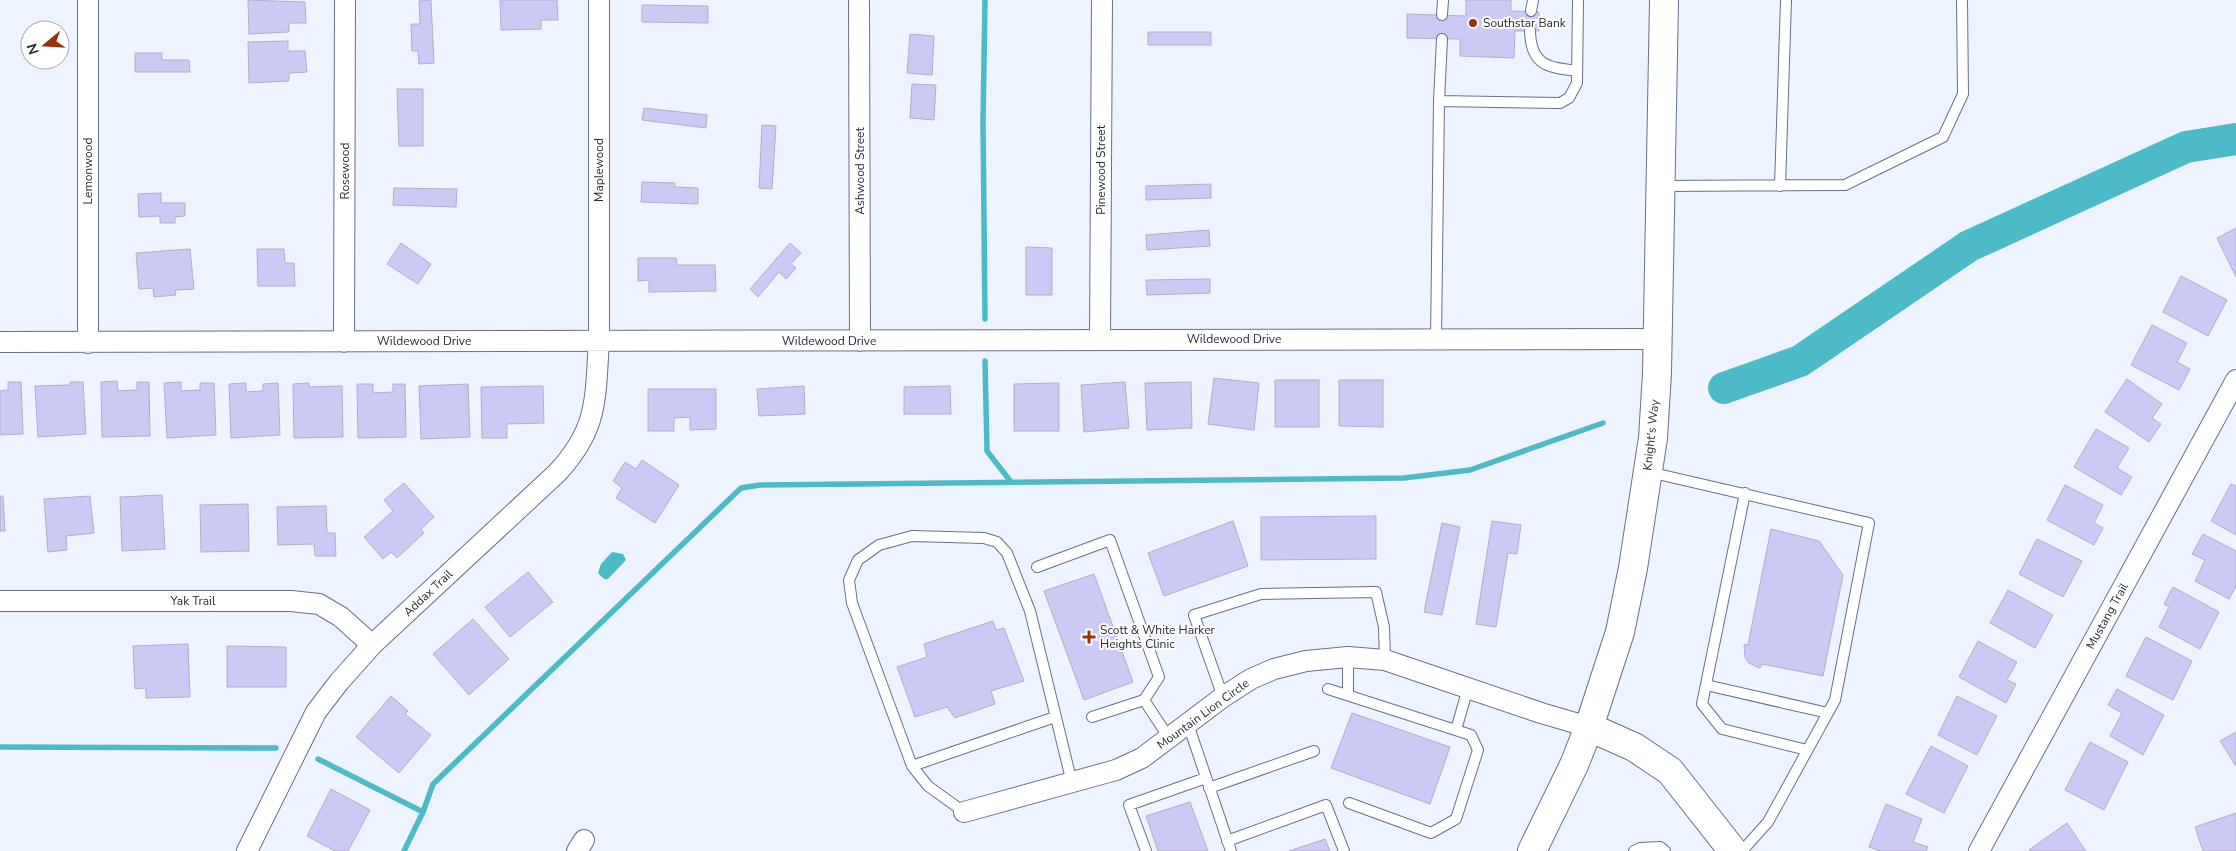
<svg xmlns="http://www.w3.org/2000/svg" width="2236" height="851" font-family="'Nunito Sans',sans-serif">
<rect width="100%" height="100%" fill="#eef4ff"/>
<path fill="#4dbac7" d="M612 552 623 554 626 560 608 579H604L598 573 601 564Z"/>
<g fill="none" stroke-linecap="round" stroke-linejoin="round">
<path stroke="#4dbac7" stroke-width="5.5" d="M985 0 983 121 985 319
M985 361 987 451 1011 482
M0 747 276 748
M318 759 423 812
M404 851 423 812 433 784 741 488 760 485 1404 478 1470 470 1603 423"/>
<path stroke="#4dbac7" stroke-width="32" d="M1724 388 1800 361 1969 246 2186 147 2236 139"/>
</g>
<path fill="#cdc9f5" stroke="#b0aec9" d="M248 0 305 2 306 23H289V32L249 34Z
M431 0 434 63 419 64 418 51H412L411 24H420L419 1Z
M500 0H557L558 20H541V29L501 30Z
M1466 0H1511V11L1539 12V31H1515L1514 58 1460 56V39L1407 38V14L1466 16Z
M642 5 708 6V23L642 22Z
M1148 32H1211V45H1148Z
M910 34 934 36 932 75 907 73Z
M288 41V51H305L307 72 289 73V81L249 83 248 42Z
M135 53H162V60H189L190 72H135Z
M912 84 936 85 934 120 910 118Z
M397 89H423V146H399Z
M644 108 707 115 706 128 642 120Z
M762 125 776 126 772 189 759 188Z
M642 182 675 183V187L698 188V204L641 202Z
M1211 184V198L1146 200V186Z
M394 188 457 189 456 207 393 205Z
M161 193V203H185V216L175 217V223H160V216L139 217 138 194Z
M2236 228V277L2217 238Z
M1209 230 1210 246 1147 250 1146 235Z
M401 243 431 264 418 284 387 264Z
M790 243 801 253 791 264 796 268 786 279 779 272 758 297 750 289Z
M1026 247 1052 248V295H1026Z
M190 249 194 289 175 290 176 295 154 297 153 288 139 289 136 253Z
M257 249H284L285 263H294L295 286H258Z
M638 258H676L677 265H715L716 291 649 292V280L638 281Z
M2181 276 2227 300 2208 336 2163 312Z
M1210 279V293L1147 295 1146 280Z
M2152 325 2187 343 2177 362 2190 369 2179 390 2131 365Z
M1214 378 1259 383 1254 430 1208 424Z
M2127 379 2162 404 2152 418 2161 424 2149 442 2105 412Z
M1275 380H1319V427H1275Z
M1339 380H1383V427L1339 426Z
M117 381 118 391 137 390V382H149L150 436 102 437 101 382Z
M8 382H21L23 434 0 435V391L8 390Z
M70 382H83L86 434 38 437 35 386 70 385Z
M181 382V391L200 390V383H214L216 435 167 438 164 383Z
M1125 382 1129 428 1084 432 1081 385Z
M1191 382 1192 428 1147 430 1145 383Z
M246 383V392L263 391V384L278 383 280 435 231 438 229 384Z
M309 383V387L342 386 343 437 294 438 293 384Z
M1059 383V431H1014V384Z
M357 384H373V393L393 392V384H405L406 437 358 438Z
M468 384 470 437 421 439 419 386Z
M543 386 544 423 507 424V438H482L481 387Z
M804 386 805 414 759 416 757 389Z
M950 386 951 414H904V387Z
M648 389H716V429L690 430V417L674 418V431H648Z
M2096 429 2129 448 2117 468 2132 477 2121 495 2074 467Z
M642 460 679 485 655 523 616 498 622 488 613 481 625 462 636 469Z
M404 483 434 517 421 529 424 533 397 558 391 552 383 559 364 537 393 511 384 500Z
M2231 484 2236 486V535L2211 521Z
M2065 485 2103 505 2094 523 2103 528 2094 545 2047 520Z
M162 495 165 549 122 551 120 497Z
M0 496H3L5 531H0Z
M90 496 94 533 66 536 67 550 48 552 44 499Z
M248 504 249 551 201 552 200 505Z
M326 506 327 533H335L336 556H315L314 544 278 545 277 507Z
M1376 516V559L1261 560V517Z
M1233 521 1248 566 1164 596 1148 553Z
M1492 521 1521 525 1517 554 1508 553 1496 627 1476 624Z
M1442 523 1460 527 1442 615 1424 612Z
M1771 529 1819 541 1843 575 1823 676 1762 664 1760 668 1757 667 1749 663 1745 657 1744 646 1745 644 1748 645Z
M2203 534 2236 551V586L2229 599 2195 581 2205 560 2192 554Z
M2037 539 2082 561 2063 597 2019 574Z
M528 572 553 602 510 637 485 607Z
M1094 574 1133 682 1084 700 1044 591Z
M2173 587 2219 612 2200 649 2159 627 2169 607 2164 604Z
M2008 590 2053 615 2035 648 1990 623Z
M473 619 509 659 469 695 433 654Z
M993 621 996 630 1004 628 1024 681 991 691 995 704 955 718 947 707 915 717 897 667 927 657 924 644Z
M2146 637 2192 661 2173 700 2126 676Z
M1978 641 2017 662 2007 680 2016 684 2006 703 1959 677Z
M188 644 190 697 146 698V688L135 689 133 646Z
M227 646 286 647V687H227Z
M2117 689 2164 715 2143 755 2110 736 2122 713 2108 705Z
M391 696 408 711 405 714 431 735 399 773 356 737Z
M1957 696 1997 716 1977 755 1938 735Z
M1352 713 1450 747 1430 804 1331 768Z
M2236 732V766L2220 741Z
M2090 742 2128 762 2104 810 2065 790Z
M1931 746 1968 766 1944 813 1906 794Z
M331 789 370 810 348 851H335L307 836Z
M1190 802 1208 851H1158L1146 816Z
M1886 804 1922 819 1913 842 1928 847 1926 851H1880L1869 847Z
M2236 813V851H2203L2195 827Z
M2067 823 2086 851H2030L2029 850Z
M1325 839 1330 851H1289Z"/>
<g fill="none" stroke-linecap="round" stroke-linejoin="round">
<g stroke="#647187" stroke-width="12">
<path id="lane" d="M1531 11 1533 0
M1442 15 1443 0
M1530 31C1531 66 1548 67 1577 71
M1439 101 1442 39
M1662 186 1845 185 1943 137 1963 94 1962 0
M1780 186 1786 0
M1436 339 1439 101 1560 103 1569 98 1577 83 1578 0
M1649 472 1869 523 1835 700 1768 822 1742 851
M1745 493 1702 704 1722 729 1807 750
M1037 567 1110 540 1159 677 1144 700 1092 717
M1348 657V695
M1706 685 1828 713
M1328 689 1471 735 1478 750 1456 819 1431 833 1349 803
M1223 697 1194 615 1261 594 1376 592 1384 627 1385 660
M1144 700 1169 738
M1188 724 1231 851
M1456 730 1468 688
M912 766 1055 717
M1209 788 1314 751
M964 812 928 786 912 766 852 603 849 580 858 560 879 545 912 536 984 538 997 542 1007 553 1030 611 1072 783
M1227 841 1326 805 1344 851
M1146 851 1129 805 1206 778
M1634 851 1640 848 1660 847 1665 851"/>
</g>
<g stroke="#647187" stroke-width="22">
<path id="street" d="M859 0 860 341
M1100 339 1102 0
M0 342 1658 339
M344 342 345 0
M88 343V0
M0 601H291L319 604 341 617 372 645
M964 812 1116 770 1142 758 1223 697 1251 679 1274 669 1306 661 1348 657 1385 660 1541 713 1589 727
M247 851 316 712 339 682 372 645 557 473C599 428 595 398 599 341V0
M577 851 584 840
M1979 851 2236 380"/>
</g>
<g stroke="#647187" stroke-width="30">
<path id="secondary" d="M1589 727 1634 747 1670 771 1733 851
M1532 851 1574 765 1589 727 1620 632 1633 568 1653 438 1657 373 1664 0"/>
</g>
<use href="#lane" stroke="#fff" stroke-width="10"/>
<use href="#street" stroke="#fff" stroke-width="20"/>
<use href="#secondary" stroke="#fff" stroke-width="28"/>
</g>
<g fill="#973208" stroke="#fff" stroke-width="2">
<circle cx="1473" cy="23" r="5"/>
<path d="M1086.5 629.5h5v5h5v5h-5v5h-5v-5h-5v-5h5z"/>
</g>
<g text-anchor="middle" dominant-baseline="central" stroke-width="4" stroke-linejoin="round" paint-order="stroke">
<g font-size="12" fill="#252b35" stroke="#fff" text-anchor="start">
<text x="1483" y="23">Southstar Bank</text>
<text x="1100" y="630">Scott &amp; White Harker<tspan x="1100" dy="14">Heights Clinic</tspan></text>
</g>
<g font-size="12" fill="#252b35" stroke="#fff">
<text transform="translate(599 170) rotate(-90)">Maplewood</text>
<text transform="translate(1101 170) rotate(-90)">Pinewood Street</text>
<text transform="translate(88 171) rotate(-90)">Lemonwood</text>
<text transform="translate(345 171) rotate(-90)">Rosewood</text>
<text transform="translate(860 171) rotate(-90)">Ashwood Street</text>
<text x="1234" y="339">Wildewood Drive</text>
<text x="424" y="341">Wildewood Drive</text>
<text x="829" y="341">Wildewood Drive</text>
<text transform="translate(1651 435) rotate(-84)">Knight's Way</text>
<text transform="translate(428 593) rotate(-43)">Addax Trail</text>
<text x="193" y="601">Yak Trail</text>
<text transform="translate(2107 616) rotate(-61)">Mustang Trail</text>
<text transform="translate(1203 714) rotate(-36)">Mountain Lion Circle</text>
</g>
</g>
<g transform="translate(45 45) rotate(252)"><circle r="24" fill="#ffffff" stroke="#a8aaae"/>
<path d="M0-4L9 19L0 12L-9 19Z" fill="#973208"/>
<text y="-8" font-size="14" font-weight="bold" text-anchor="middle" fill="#252b35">N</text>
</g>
</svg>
